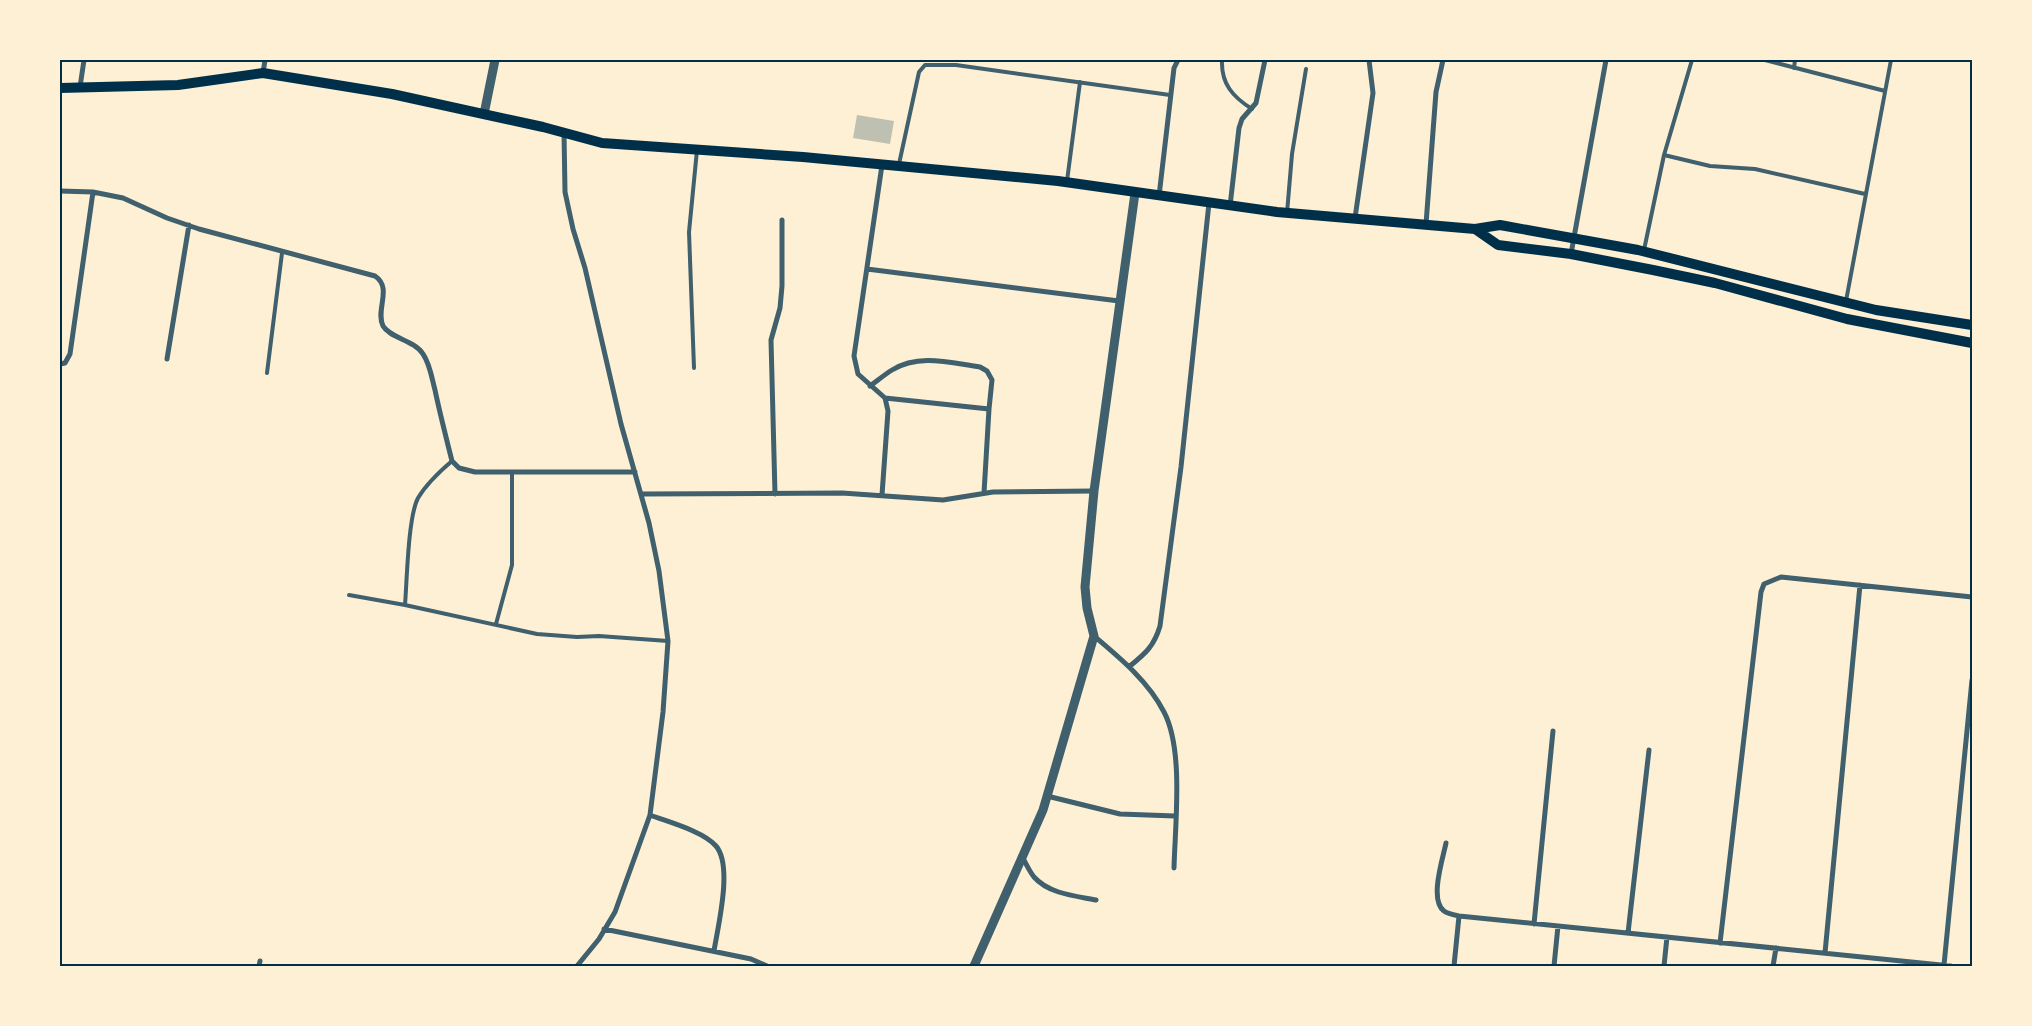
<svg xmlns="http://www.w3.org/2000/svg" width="2032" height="1026" font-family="'DejaVu Sans',sans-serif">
<rect width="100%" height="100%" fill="#fdf0d5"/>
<path fill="#bec0b2" d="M857 115 894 121 890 144 853 138Z"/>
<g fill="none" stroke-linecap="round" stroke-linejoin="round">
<path stroke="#3f606c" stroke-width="4" d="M1222 60C1221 84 1233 97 1252 109
M1765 60 1885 91
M1794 68 1795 60
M1664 155 1710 166 1755 169 1865 194
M899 164 919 72 925 65H956L1170 95
M1067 181 1080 82
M1287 213 1292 154 1306 69
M1644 250 1664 155 1692 60
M1846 301 1891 60
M694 368 689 232 697 150
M267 373 282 253
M349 595 405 605 537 634 577 637 599 636 668 641
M405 605C407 580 408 517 418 498 427 483 439 472 452 461
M496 624 512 565V472"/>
<path stroke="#3f606c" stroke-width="5" d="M263 73 265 60
M80 87 84 60
M564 133 565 192 573 229 585 268 621 424 649 523 659 571 668 641 663 712 650 815 615 912 599 939 577 966
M60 191 93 192 123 198 167 218 199 229 375 276C393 288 375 310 383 326 390 338 414 340 423 354 430 364 432 379 435 390 440 414 446 437 452 461L459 468 475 472H635
M1159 196 1174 68 1178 60
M1230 206 1239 128 1242 119 1256 103 1265 60
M1355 218 1373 93 1369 60
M1426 224 1436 92 1443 60
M1571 254 1606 60
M867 269 1119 301
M167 359 189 225
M60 364 65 363 70 354 93 192
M870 386C877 381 884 375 892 370 919 353 951 363 980 367L987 371 992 380 989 409 984 493
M885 398 989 409
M641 494 842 493 943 500 993 492 1094 491
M775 494 771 340 780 308 782 286V220
M882 495 888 411 885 398 858 374 854 356 882 165
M1094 636C1120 658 1148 681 1164 712 1184 750 1175 825 1174 868
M1130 666C1146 653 1154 646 1160 626L1181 467 1209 203
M1047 796 1120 814 1175 816
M650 815C668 822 703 831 716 846 733 866 718 926 714 951
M1446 843C1443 858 1429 900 1444 911 1448 914 1454 915 1459 916L1951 966
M1022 857C1026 863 1029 871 1034 877 1049 894 1076 896 1096 900
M1534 924 1553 731
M604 929 751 959 767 966
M1628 933 1649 750
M1720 943 1761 592 1764 584 1781 577 1972 597
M1825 953 1860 585
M1944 965 1972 680
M259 966 260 961
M1454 966 1459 916
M1554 966 1558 926
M1664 966 1667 937
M1773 966 1776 948"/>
<path stroke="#3f606c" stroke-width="9" d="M484 114 495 60
M974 966 1043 810 1094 636 1087 608 1085 587 1094 491 1135 193"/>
<path stroke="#003049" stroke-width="10" d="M60 88 178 85 263 73 392 94 543 127 602 143 803 157 1058 181 1277 212 1475 229 1500 225 1638 250 1876 310 1972 325
M1475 229 1498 245 1571 254 1653 270 1715 283 1847 319 1972 343"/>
</g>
<rect width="2032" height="1026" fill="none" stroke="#fdf0d5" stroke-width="122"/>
<rect x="61" y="61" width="1910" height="904" fill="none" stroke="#003049" stroke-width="2"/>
</svg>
